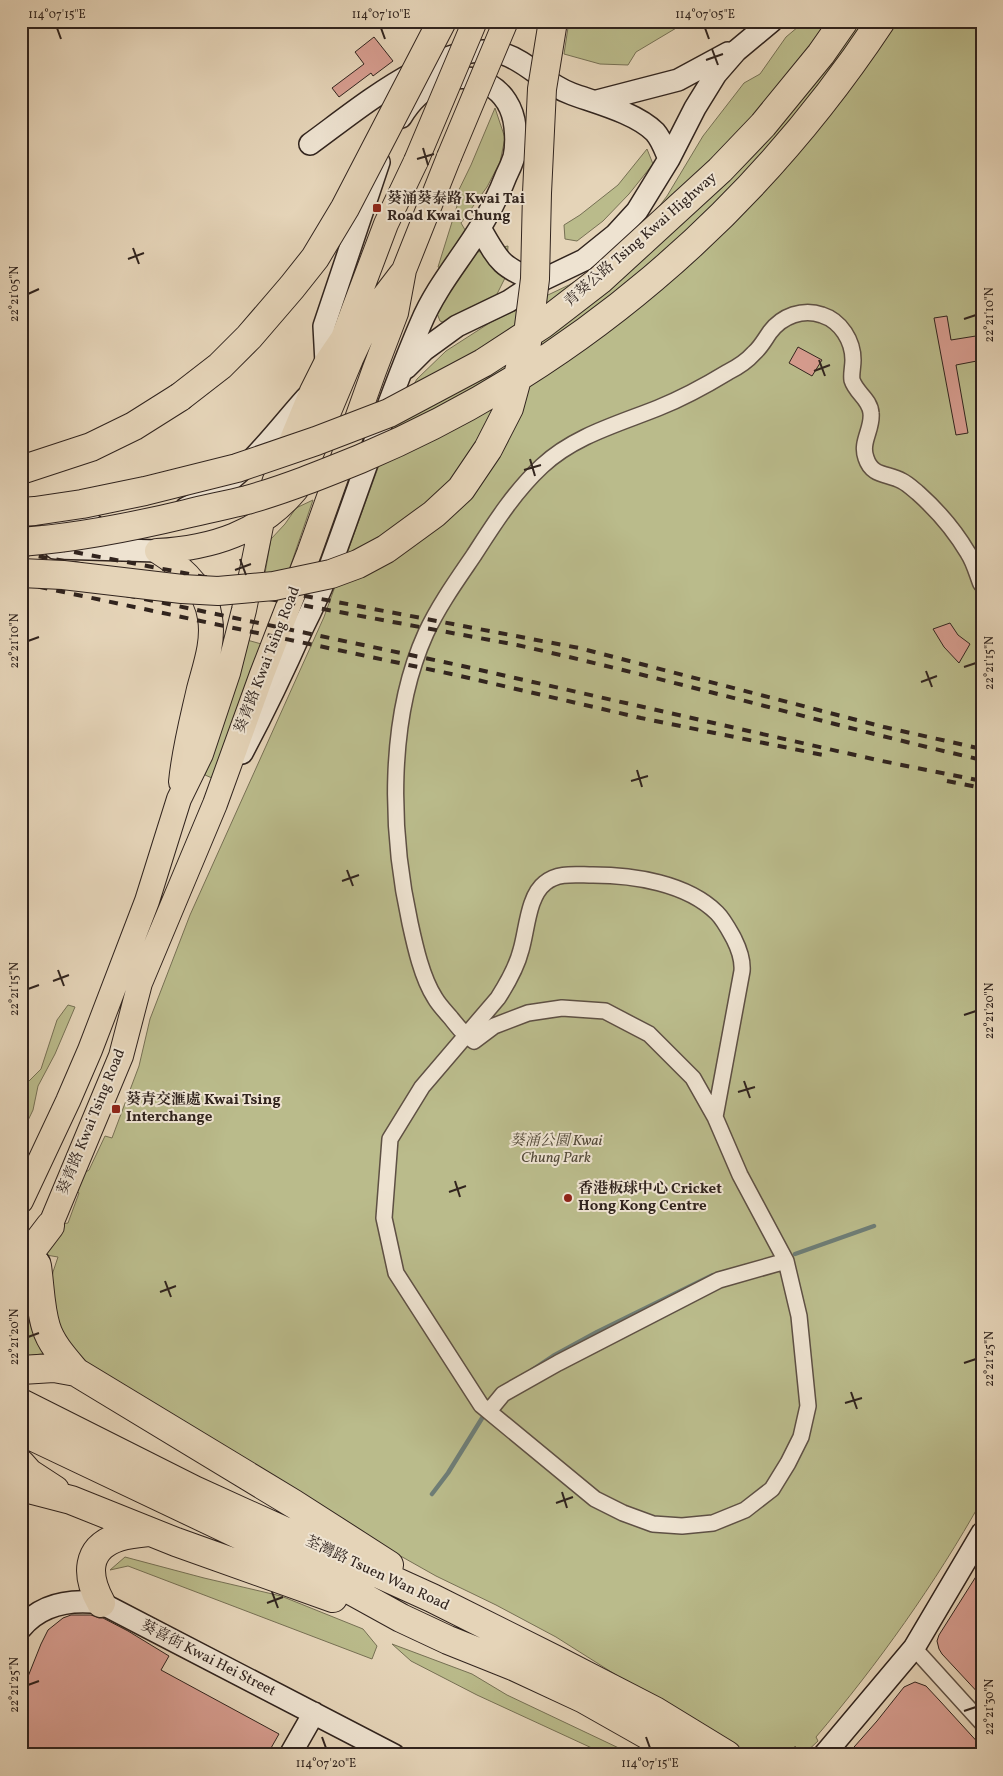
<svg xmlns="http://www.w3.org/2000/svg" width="1003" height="1776" font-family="Vollkorn,'Noto Serif TC',serif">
<rect width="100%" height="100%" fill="#e5d4b8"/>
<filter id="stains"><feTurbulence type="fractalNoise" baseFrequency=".004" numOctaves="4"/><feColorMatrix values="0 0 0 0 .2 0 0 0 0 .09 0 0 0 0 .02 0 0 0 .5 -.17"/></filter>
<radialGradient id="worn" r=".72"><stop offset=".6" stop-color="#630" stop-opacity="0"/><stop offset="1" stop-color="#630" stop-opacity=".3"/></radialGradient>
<path fill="#babb8b" stroke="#767054" d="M569 21H730L726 24H683L636 52 628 65 600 64 564 54Z
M805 21H982V1500C935 1584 878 1664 816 1737L818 1741 803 1755 795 1746 791 1755H747L734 1744 624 1680 556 1637 496 1605 436 1576 397 1554 70 1356 48 1303 53 1272 58 1257 46 1255 50 1226 68 1223 79 1193 68 1183 89 1170 105 1136 112 1138 139 1066 150 1019 190 915 324 617 400 407 417 379 446 351 491 322 569 285 604 264 652 216 667 196 703 136 744 83 760 74 786 37Z
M495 108 505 138 500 162 487 187 461 223 478 252 508 246 506 276 488 312 462 330 440 321 435 308 457 277 438 267 457 206 453 202 471 165Z
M647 149 653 164 629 194 603 221 577 241 565 239 564 225 580 215 618 185Z
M313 500 286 579 263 585 271 539 285 524 296 508Z
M247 640 265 645 212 778 205 775Z
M68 1005 75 1007 55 1054 38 1086 33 1110 21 1135V1107L24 1106 27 1093H21V1076L29 1081 41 1069 57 1020Z
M33 1316 48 1353 21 1357V1337Z
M125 1557 204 1578 281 1596 363 1629 377 1646 372 1659 128 1566 110 1570Z
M392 1644 472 1674 507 1695 623 1750 638 1755H607L477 1695 411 1661Z"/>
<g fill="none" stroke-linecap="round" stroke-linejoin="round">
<path stroke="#6e7d76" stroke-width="4.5" d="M795 1254 874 1226
M532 1370 553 1356 597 1332 713 1275
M432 1494 448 1473 484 1415"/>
</g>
<path fill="#d79d90" stroke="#31241e" d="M374 37 393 61 373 76 371 73 339 97 332 88 364 64 355 52Z
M947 316 951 340 982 335V360L956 365 968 433 956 435 934 318Z
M798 347 822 360 812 376 789 363Z
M950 623 958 635 970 644 959 663 944 647 933 629Z
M982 1567V1697L942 1654 939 1649 937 1641 939 1635Z
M71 1615H91L99 1618H103L128 1631 169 1656 161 1670 279 1734 267 1755H21V1694L41 1644 48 1630 63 1618Z
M915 1682 926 1686 940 1701 982 1747V1755H847L877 1721 904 1687Z"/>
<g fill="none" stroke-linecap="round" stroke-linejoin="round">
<g stroke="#5e5044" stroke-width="18">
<path id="street" d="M715 1117 742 971C743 959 739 949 734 939 729 930 724 920 717 913 687 883 633 875 593 875 576 875 558 872 545 883 528 896 527 930 521 950 517 966 507 984 498 998L422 1087 390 1139 384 1218 396 1273 481 1405 595 1499 623 1513 653 1524 682 1526 713 1523 745 1510 772 1489 788 1463 801 1437 808 1406 799 1316 786 1261 740 1175 715 1117 693 1078 649 1034 605 1011 562 1008 528 1013 494 1026 474 1041C464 1035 458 1027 451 1018 445 1011 439 1005 435 998 422 978 415 946 410 923 390 832 387 719 426 633 439 605 457 580 474 555 494 524 514 492 542 466 574 436 618 424 658 408 683 398 705 386 728 372 738 367 747 361 754 353 761 347 765 339 770 332 782 316 803 308 822 315 841 321 853 341 853 360 853 367 851 374 852 380 856 393 870 399 871 413 873 429 860 442 866 458 872 477 888 473 902 481 908 484 913 489 918 493 937 510 955 531 968 553 974 562 977 574 981 584
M489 1411 503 1394 558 1363 719 1280 786 1261
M914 1648 982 1723"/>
</g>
<g stroke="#31241e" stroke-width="24">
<path id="secondary" d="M597 101 678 80 728 53
M310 144C356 111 444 35 504 54 528 62 546 85 572 94 597 103 636 113 655 132 662 140 665 150 669 159
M480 228C499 262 501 267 538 282
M326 363 324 326 379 162
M406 368 424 350 457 326 509 301 538 282 584 260 615 235 637 211 669 159 695 108 716 74 736 51 772 21
M186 508C237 487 271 437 306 398
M21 522 93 525
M55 548 157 551
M242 753C264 712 284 670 303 627 311 611 319 594 326 577 358 492 385 406 421 323 436 287 461 259 481 226 491 210 499 194 506 176 509 170 512 163 514 157 516 148 516 136 515 127 511 88 474 67 437 83 421 90 410 102 401 117
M21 1295 39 1262
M21 1628C41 1604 71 1599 101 1603L394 1755
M290 1755 314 1713
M824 1755 914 1648 982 1533"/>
</g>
<g stroke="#31241e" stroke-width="26">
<path id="primary" d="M157 551C212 548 260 533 296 490L351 359 375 308 401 274
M157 551C181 566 206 588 210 618 214 642 205 666 199 689 192 720 184 750 181 782
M21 1201 68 1101 90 1050 147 901 179 799 201 754 228 673 244 610 262 521 275 480 312 391 326 363 343 338 386 224 416 161
M50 1226 121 1056 140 983 215 804 262 674 309 553 374 371 396 313 404 270 449 157"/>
</g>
<g stroke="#31241e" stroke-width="30">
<path id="highway" d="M21 470 91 447 134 426 180 397
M21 1264 50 1226
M37 1266C40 1286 40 1308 46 1327 51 1344 65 1359 76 1372L294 1504 389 1565
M21 1370 54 1368 76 1372
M21 1403 194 1490 432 1598 560 1662 655 1711 727 1755
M21 1431 261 1545 343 1586 401 1618 448 1640 513 1666 584 1699 683 1755
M21 1464 29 1473 55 1490
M21 1487 71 1500 176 1542 333 1598
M101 1603C86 1576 85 1548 119 1537 129 1534 140 1533 150 1532"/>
</g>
<use href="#street" stroke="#eee3d1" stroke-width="15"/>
<use href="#secondary" stroke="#eee3d1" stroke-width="21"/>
<use href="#primary" stroke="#e5d4b8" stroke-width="24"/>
<use href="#highway" stroke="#e5d4b8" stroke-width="28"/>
<path stroke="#31241e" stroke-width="4" stroke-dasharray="9 9" stroke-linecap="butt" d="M21 542 579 648 884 727 982 749
M21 553 517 645C673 680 826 724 982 760
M21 573 458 665 877 760 982 781
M21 583 456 675 641 718 828 756
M947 781 982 788"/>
<g stroke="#31241e" stroke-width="26" stroke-linecap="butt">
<path id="primary-bridge" d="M449 157 506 21
M416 161 475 21"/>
</g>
<g stroke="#31241e" stroke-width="30" stroke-linecap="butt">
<path id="highway-bridge" d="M180 397 220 366 249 337 292 287 315 258 345 208 442 21
M21 512 35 511 82 504 145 491 237 468 316 441 389 413 483 363 543 324 600 280 720 170 763 125 821 54 844 21
M21 542C77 538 132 527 186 514 206 509 227 505 247 500 286 489 323 474 360 459 574 369 753 214 881 21
M21 573 63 575 182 589 218 591 274 586 331 574 358 564 386 549 434 514 461 489 488 449 509 408 527 342 535 279 537 193 542 89 553 21"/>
</g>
<use href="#primary-bridge" stroke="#e5d4b8" stroke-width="24"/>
<use href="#highway-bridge" stroke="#e5d4b8" stroke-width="28"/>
</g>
<path fill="none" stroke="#31241e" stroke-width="2" d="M57 28 61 39M381 28 385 39M705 28 709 39M712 49 718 65M706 60 723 54M423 148 428 165M417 159 434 154M133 248 139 264M128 259 144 253M28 294 39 289M964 319 976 315M819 360 825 376M814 371 830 365M530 459 535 476M524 470 541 465M240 559 246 575M235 570 251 564M28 641 39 637M964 667 976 663M926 671 932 687M921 682 937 676M637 770 642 787M631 781 648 776M347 870 353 886M342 881 359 875M58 970 64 986M53 981 69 975M28 989 39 985M964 1015 976 1011M744 1081 750 1098M738 1092 755 1087M455 1181 460 1197M449 1192 466 1186M165 1281 171 1297M160 1292 176 1286M28 1337 39 1333M964 1363 976 1359M851 1392 857 1409M845 1403 862 1398M562 1492 567 1508M556 1503 573 1497M272 1592 278 1608M267 1603 283 1597M28 1685 39 1681M964 1711 976 1707M322 1737 326 1748M646 1737 650 1748"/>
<g fill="#8f2418" stroke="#eee3d1" stroke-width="2">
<rect x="372" y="203" width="10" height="10" rx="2.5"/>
<rect x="111" y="1104" width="10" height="10" rx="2.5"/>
<circle cx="568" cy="1198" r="5"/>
</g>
<g text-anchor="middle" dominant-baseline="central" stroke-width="4" stroke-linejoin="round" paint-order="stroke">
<g font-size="15" font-weight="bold" fill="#31241e" stroke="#eee3d1" text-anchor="start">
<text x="387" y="199">葵涌葵泰路 Kwai Tai<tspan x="387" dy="17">Road Kwai Chung</tspan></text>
<text x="126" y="1100">葵青交滙處 Kwai Tsing<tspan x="126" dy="17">Interchange</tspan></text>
<text x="578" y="1189">香港板球中心 Cricket<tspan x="578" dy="17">Hong Kong Centre</tspan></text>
</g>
<g font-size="15" fill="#31241e" stroke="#eee3d1">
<text transform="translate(641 240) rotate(-41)">青葵公路 Tsing Kwai Highway</text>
<text transform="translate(268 660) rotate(-69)">葵青路 Kwai Tsing Road</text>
<text transform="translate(92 1122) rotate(-68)">葵青路 Kwai Tsing Road</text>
<text transform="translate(377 1574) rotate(25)">荃灣路 Tsuen Wan Road</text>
<text transform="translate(208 1659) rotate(27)">葵喜街 Kwai Hei Street</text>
</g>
<g font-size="15" font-style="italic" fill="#534a39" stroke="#eee3d1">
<text x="556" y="1141">葵涌公園 Kwai<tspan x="556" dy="17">Chung Park</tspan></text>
</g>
</g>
<rect width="1003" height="1776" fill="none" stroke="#e5d4b8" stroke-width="55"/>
<rect x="28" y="28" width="948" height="1720" fill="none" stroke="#31241e" stroke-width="2"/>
<g font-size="12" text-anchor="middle" fill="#31241e">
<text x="57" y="18">114°07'15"E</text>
<text x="381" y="18">114°07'10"E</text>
<text x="705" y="18">114°07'05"E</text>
<text transform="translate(14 294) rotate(-90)" y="4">22°21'05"N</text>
<text transform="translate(989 315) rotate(-90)" y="4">22°21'10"N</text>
<text transform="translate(14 641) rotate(-90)" y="4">22°21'10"N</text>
<text transform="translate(989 663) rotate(-90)" y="4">22°21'15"N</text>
<text transform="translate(14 989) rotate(-90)" y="4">22°21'15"N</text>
<text transform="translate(989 1011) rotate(-90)" y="4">22°21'20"N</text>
<text transform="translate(14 1337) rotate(-90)" y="4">22°21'20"N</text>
<text transform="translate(989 1359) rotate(-90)" y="4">22°21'25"N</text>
<text transform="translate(14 1685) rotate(-90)" y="4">22°21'25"N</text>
<text transform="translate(989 1707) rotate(-90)" y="4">22°21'30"N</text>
<text x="326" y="1767">114°07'20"E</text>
<text x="650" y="1767">114°07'15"E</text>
</g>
<rect width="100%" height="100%" filter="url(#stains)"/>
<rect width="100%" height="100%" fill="url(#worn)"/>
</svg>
